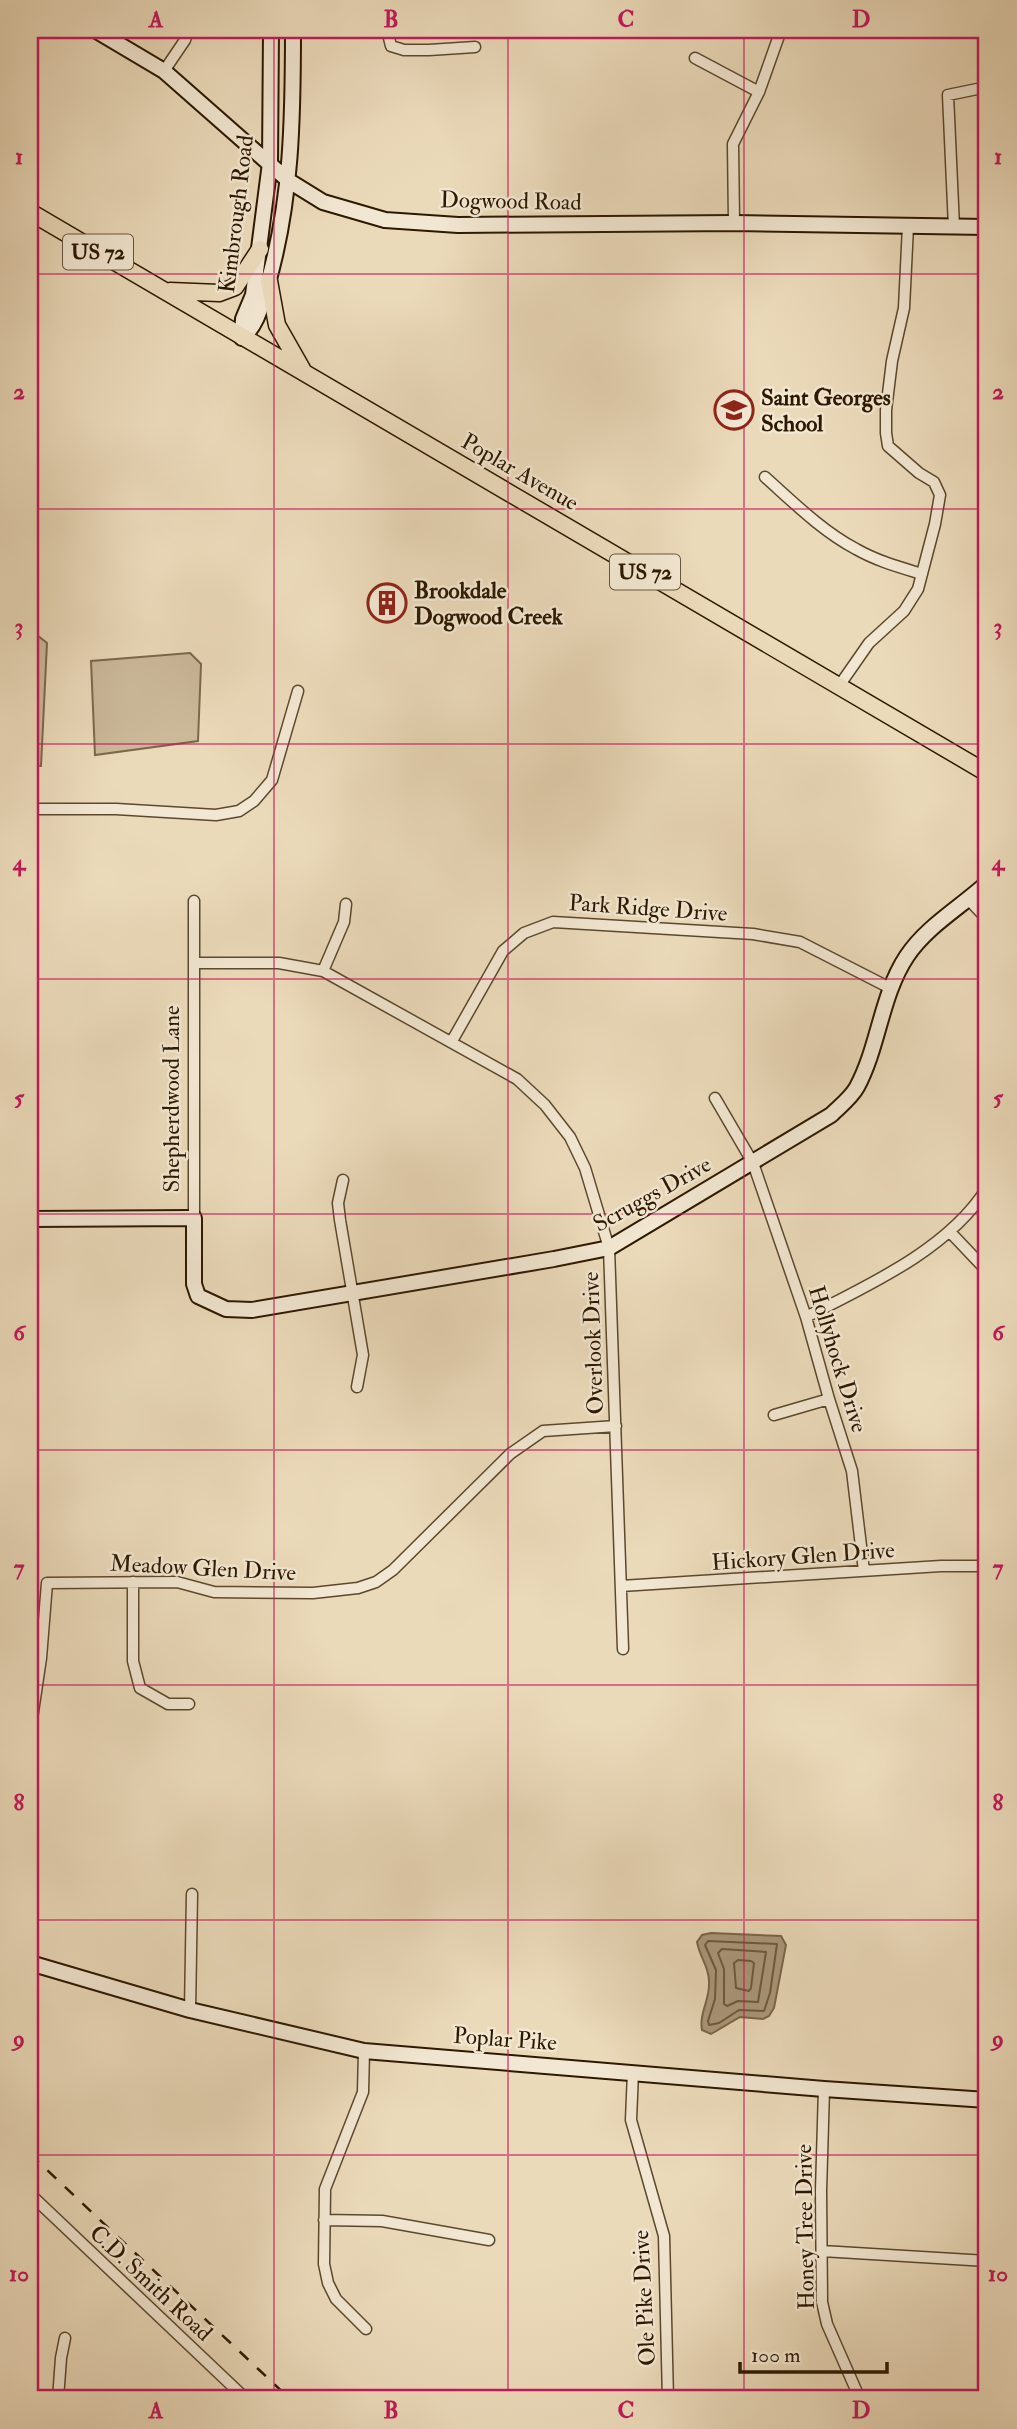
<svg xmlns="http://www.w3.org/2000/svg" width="1017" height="2429" font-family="'IM FELL Double Pica',serif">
<rect width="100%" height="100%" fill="#ebdaba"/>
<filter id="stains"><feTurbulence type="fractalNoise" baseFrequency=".00286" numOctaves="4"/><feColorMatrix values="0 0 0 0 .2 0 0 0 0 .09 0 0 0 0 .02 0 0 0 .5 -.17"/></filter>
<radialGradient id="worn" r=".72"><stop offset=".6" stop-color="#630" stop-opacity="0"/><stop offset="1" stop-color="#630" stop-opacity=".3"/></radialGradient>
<path fill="#cbb99a" stroke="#7c684d" stroke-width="2" d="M30 629 38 630 37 635 47 643 41 766 30 765Z
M190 653 201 664 198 741 95 755 91 661Z"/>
<path fill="#aa987b" stroke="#78654a" stroke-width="2" d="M711 1933 781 1936 786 1945 774 2008 769 2016 763 2019 740 2017 711 2034 702 2030C699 2014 709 2001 709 1985 710 1968 700 1958 697 1942L702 1935Z"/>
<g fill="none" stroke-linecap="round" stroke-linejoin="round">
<path stroke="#6c583e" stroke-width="2" d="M708 1941 777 1944 770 1993 764 2011 739 2010 719 2023 709 2025 708 2021 715 1999 716 1970 705 1945Z
M722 1949 766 1952 758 2002 738 2001 727 2006 724 2004V1969L718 1953Z
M738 1960 751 1961 754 1963 751 1988 749 1991 736 1988 734 1963Z"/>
<g stroke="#5c482e" stroke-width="13">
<path id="street" d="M387 30 391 46 404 50H429L475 47
M695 58 759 92
M164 71 185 40 188 30
M734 223 733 144 759 92 781 30
M954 227 948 95 987 87
M765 477C793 502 822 531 856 549 877 561 899 567 922 574
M839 686 869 643 904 611 918 589 935 524 940 495 934 482 919 473 888 446 886 433V410L892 361 904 308 908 226
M30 809H116L216 815 239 811 254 801 272 780 298 691
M969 900 987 919
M194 901V1218
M194 963H279L323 971 517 1079 545 1105 570 1137 585 1168 609 1248 623 1649
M323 971 344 922 346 904
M452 1041 503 951 524 933 553 922 753 934 800 942 892 989
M715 1098 753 1163 806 1317 829 1399 852 1471 864 1571
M343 1180 338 1203 340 1220 363 1355 357 1387
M951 1233 987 1271
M806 1317C869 1285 949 1249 987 1188
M774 1415 829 1399
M133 1582V1661L140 1688 168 1704H189
M621 1586 941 1566H987
M30 1732 41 1658 47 1583 177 1582 214 1592 313 1593 358 1588 376 1582 393 1570 510 1454 543 1431 616 1426
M190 2010 192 1894
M364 2051 363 2092 325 2189 324 2264 328 2283 336 2299 366 2329
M633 2072 631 2120 664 2236 668 2399
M824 2089 821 2191 822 2302 827 2324 860 2399
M30 2194 246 2399
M324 2220 382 2221 489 2240
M822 2251 987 2261
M58 2399 61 2358 65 2338"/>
</g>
<g stroke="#2d1800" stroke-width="18">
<path id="secondary" d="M95 30 164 71 289 181 323 202 385 220 458 225 734 223 987 227
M242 338C258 324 261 306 267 286 292 202 293 116 293 30
M242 338 243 319 253 295 270 163 271 30
M30 1219 194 1218V1284L198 1296 226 1309 252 1310 554 1259 609 1248 831 1115C840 1106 851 1098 857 1087 879 1046 881 995 907 956 927 926 961 907 987 883
M30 1963 190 2010 364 2051 824 2089 987 2100"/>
</g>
<g stroke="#2d1800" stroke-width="19">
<path id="primary" d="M30 212 987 773
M269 281 277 325 302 369
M170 291 219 293 235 287 260 249"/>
</g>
<use href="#street" stroke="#f2e7d2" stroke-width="10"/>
<use href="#secondary" stroke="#f2e7d2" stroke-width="14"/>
<use href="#primary" stroke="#ebdaba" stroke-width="16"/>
<path stroke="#2d1800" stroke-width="2.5" stroke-dasharray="12 12" stroke-linecap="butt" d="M30 2154 290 2399"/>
</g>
<path fill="none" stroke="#c2185b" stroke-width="2" stroke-opacity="0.55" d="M274 30V2399M508 30V2399M744 30V2399M30 274H987M30 509H987M30 744H987M30 979H987M30 1214H987M30 1450H987M30 1685H987M30 1920H987M30 2155H987"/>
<defs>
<g id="school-ring" transform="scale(2.0125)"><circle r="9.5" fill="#f2e7d2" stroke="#8f2418" stroke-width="1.5"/><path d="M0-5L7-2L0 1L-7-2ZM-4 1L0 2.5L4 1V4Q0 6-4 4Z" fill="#8f2418"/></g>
<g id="building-ring" transform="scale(2.0125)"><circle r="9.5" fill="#f2e7d2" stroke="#8f2418" stroke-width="1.5"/><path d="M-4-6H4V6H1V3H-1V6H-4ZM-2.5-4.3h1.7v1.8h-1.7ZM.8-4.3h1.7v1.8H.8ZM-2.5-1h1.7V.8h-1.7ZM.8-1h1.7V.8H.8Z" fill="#8f2418"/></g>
</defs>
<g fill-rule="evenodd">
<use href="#school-ring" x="734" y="410"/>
<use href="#building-ring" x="387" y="603"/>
</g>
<g text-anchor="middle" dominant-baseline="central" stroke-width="5" stroke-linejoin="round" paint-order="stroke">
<g fill="#f2e7d2" stroke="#68563f" stroke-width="2">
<rect x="63" y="234.5" width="70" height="35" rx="5"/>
<rect x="610" y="554.5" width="70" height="35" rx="5"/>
</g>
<g font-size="21" font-weight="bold" fill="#2d1800">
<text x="98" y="252">US 72</text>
<text x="645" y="572">US 72</text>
</g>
<g font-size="23" fill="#2d1800" stroke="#f2e7d2">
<text transform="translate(511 201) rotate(1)">Dogwood Road</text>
<text transform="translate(236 214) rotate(-83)">Kimbrough Road</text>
<text transform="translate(520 472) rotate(30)">Poplar Avenue</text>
<text transform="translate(648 908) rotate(4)">Park Ridge Drive</text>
<text transform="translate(171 1099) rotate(-90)">Shepherdwood Lane</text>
<text transform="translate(652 1194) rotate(-29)">Scruggs Drive</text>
<text transform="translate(593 1343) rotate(-92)">Overlook Drive</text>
<text transform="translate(838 1359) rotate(73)">Hollyhock Drive</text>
<text transform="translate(803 1556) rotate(-4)">Hickory Glen Drive</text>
<text transform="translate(203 1568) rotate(3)">Meadow Glen Drive</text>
<text transform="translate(505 2039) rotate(4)">Poplar Pike</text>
<text transform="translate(805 2227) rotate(-91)">Honey Tree Drive</text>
<text transform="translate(151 2283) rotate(43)">C.D. Smith Road</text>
<text transform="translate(644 2298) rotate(-93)">Ole Pike Drive</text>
</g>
<g font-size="23" font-weight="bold" fill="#2d1800" stroke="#f2e7d2" text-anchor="start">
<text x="761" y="397">Saint Georges<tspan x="761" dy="26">School</tspan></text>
<text x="414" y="590">Brookdale<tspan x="414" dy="26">Dogwood Creek</tspan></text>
</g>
</g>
<rect width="1017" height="2429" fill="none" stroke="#ebdaba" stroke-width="77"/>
<path d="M740 2362v10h147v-10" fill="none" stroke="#2d1800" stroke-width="3.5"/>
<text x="751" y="2362" font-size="21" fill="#2d1800" stroke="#f2e7d2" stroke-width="5" paint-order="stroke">100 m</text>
<rect x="38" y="38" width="940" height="2352" fill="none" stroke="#c2185b" stroke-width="2.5"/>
<g font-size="23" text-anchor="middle" font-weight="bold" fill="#c2185b">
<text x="156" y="27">A</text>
<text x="391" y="27">B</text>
<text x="626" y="27">C</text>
<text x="861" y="27">D</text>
<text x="19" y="164">1</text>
<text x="998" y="164">1</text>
<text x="19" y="399">2</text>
<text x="998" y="399">2</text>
<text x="19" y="634">3</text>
<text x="998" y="634">3</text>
<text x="19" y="870">4</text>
<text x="998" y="870">4</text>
<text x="19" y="1105">5</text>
<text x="998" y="1105">5</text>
<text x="19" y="1340">6</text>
<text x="998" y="1340">6</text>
<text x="19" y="1575">7</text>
<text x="998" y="1575">7</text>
<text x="19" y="1810">8</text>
<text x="998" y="1810">8</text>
<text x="19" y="2046">9</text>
<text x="998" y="2046">9</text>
<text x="19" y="2281">10</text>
<text x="998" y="2281">10</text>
<text x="156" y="2418">A</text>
<text x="391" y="2418">B</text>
<text x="626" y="2418">C</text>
<text x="861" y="2418">D</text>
</g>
<rect width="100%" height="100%" filter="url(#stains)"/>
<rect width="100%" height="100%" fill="url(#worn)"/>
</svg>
